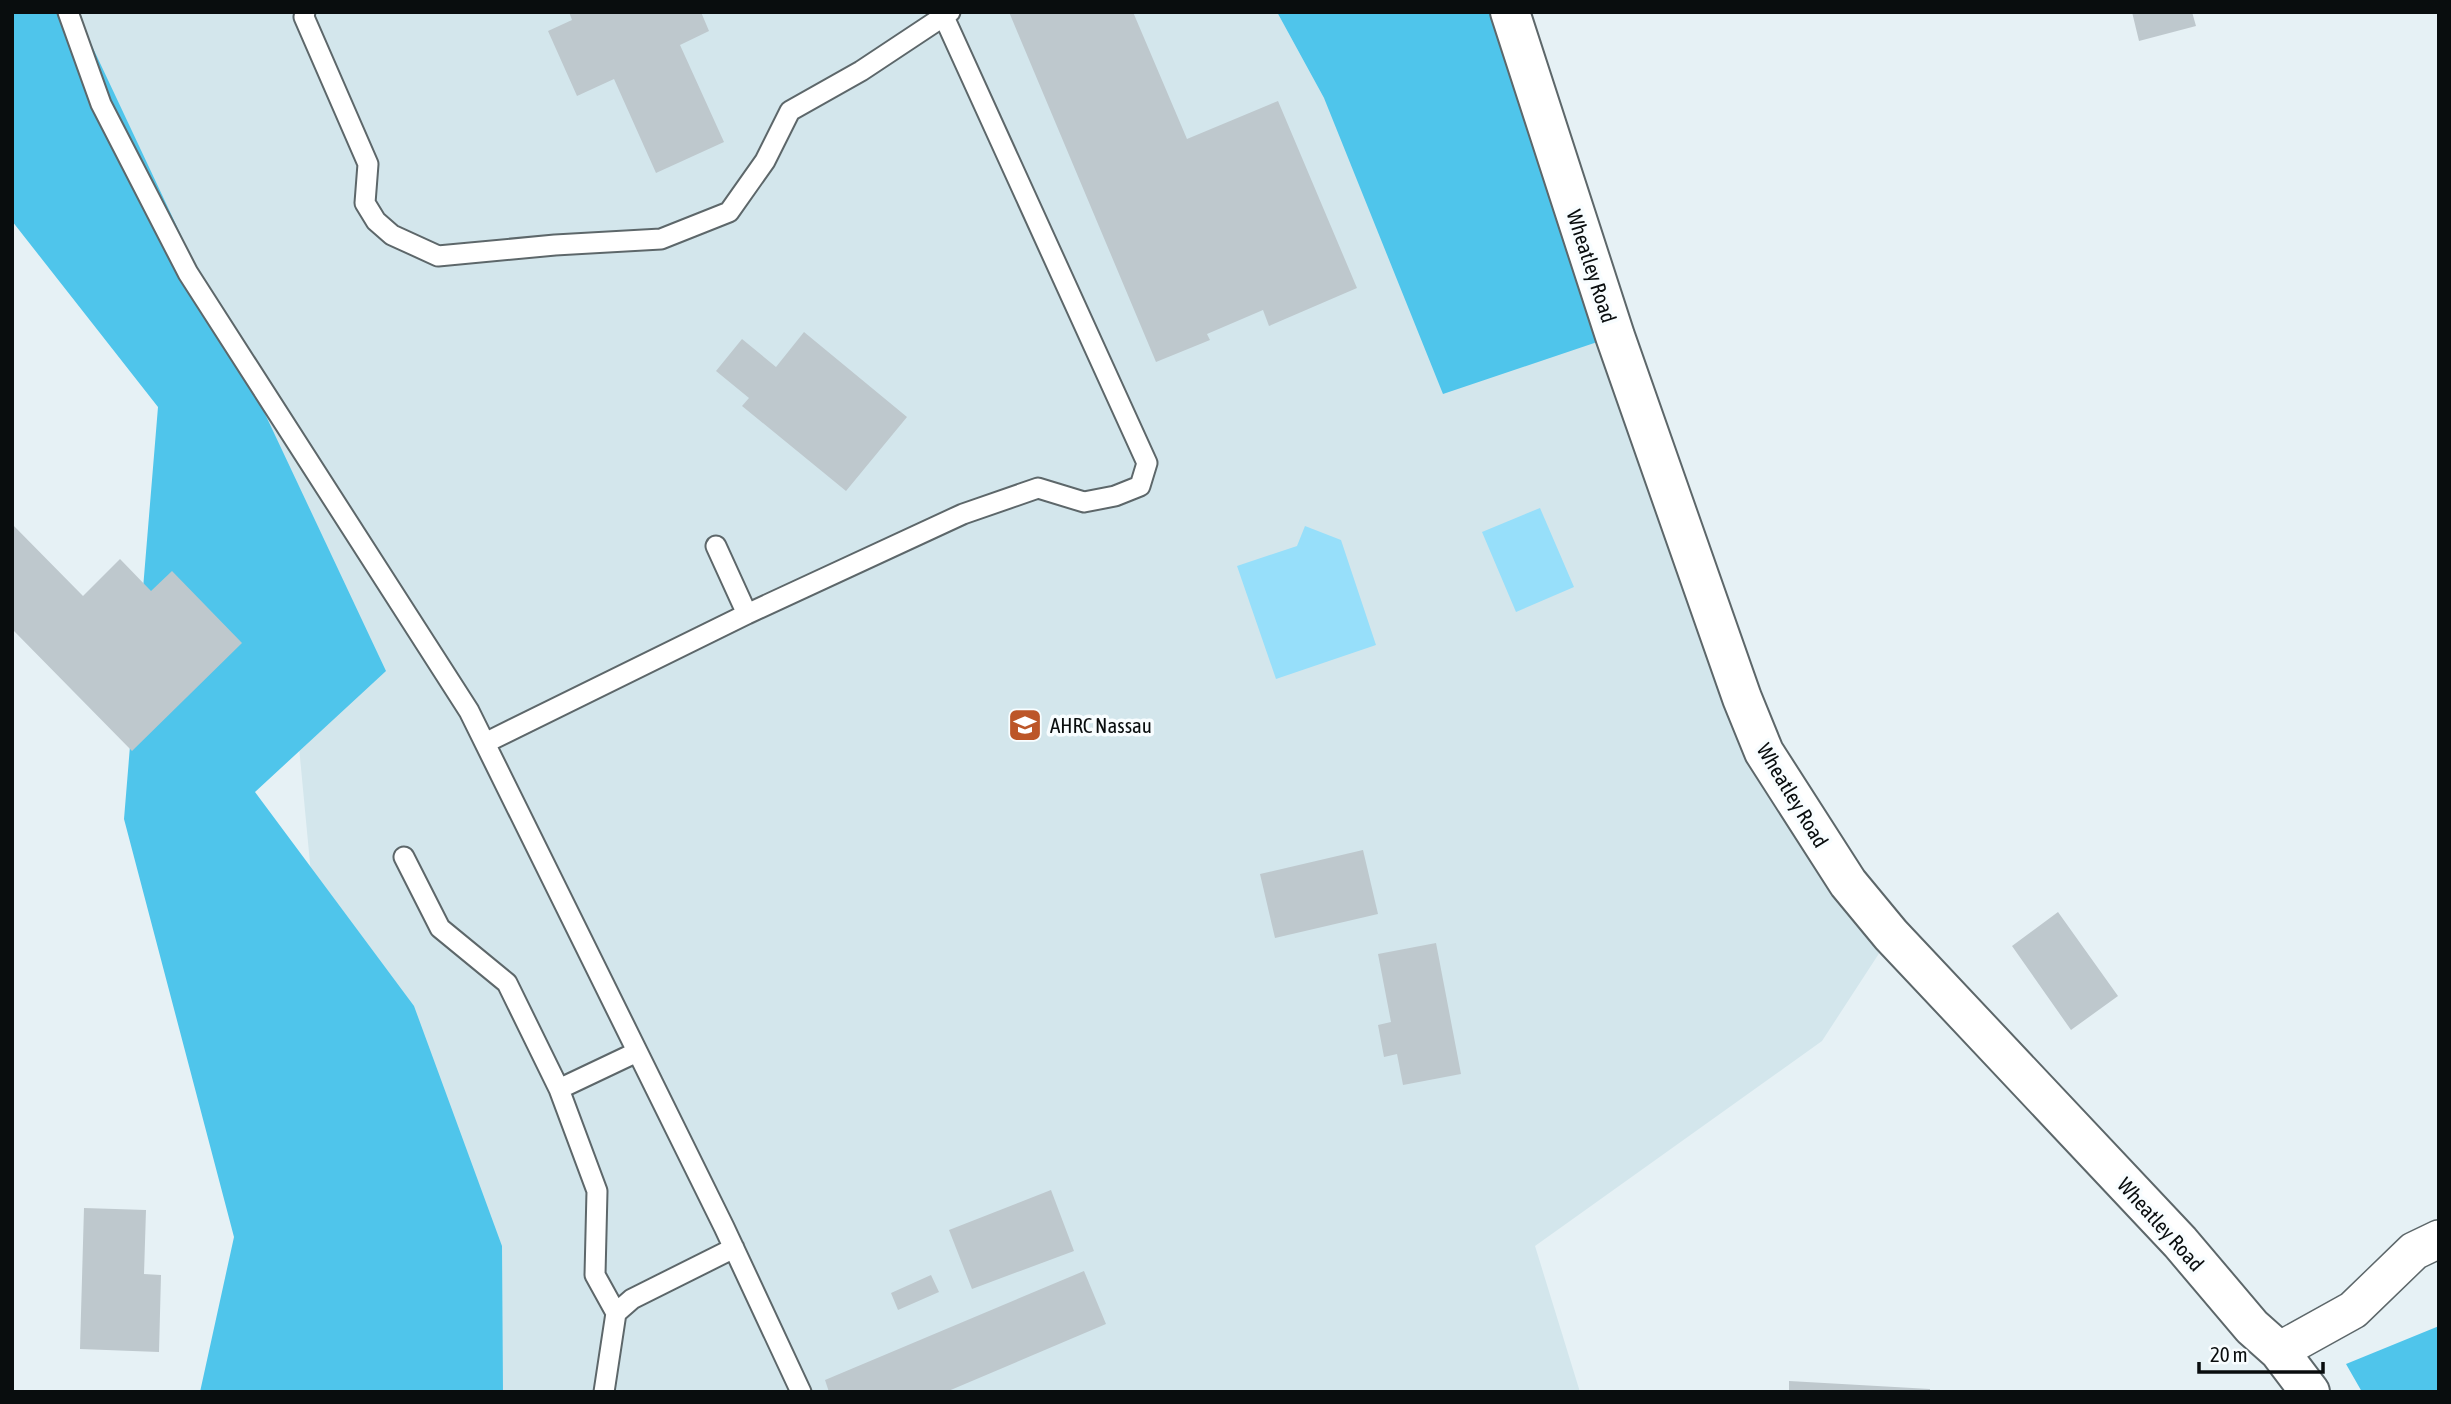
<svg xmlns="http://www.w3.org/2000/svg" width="2451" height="1404" font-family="'Asap Condensed',sans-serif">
<rect width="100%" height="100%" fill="#e6f1f5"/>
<path fill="#d3e6ec" d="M44 12H1277L1324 98 1615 336 1742 698 1891 935 1822 1041 1535 1246 1580 1392H360L282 567Z"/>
<path fill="#97dffa" d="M1540 508 1574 587 1516 612 1482 532Z
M1305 526 1341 540 1376 645 1276 679 1237 566 1297 546Z"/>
<path fill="#4fc5eb" d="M12 12H76L386 671 255 792 414 1006 502 1246 503 1392H200L234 1237 124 819 158 407 12 221Z
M1277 12H1510L1615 336 1443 394 1324 98Z
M2439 1326V1392H2362L2346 1364Z"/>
<path fill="#bec8cd" d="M569 12H701L709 31 680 45 724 142 656 173 614 79 577 96 548 31 572 20Z
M1009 12H1133L1187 139 1278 101 1357 288 1269 326 1263 310 1207 334 1210 340 1156 362Z
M2132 12H2192L2196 26 2139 41Z
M804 332 907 417 846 491 742 406 749 398 716 371 742 339 776 367Z
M12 524 83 596 120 559 151 591 172 571 242 643 132 751 12 629Z
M1363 850 1378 914 1275 938 1260 874Z
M2058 912 2118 996 2071 1030 2012 946Z
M1436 943 1461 1074 1403 1085 1397 1054 1384 1057 1378 1025 1391 1022 1378 954Z
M1051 1190 1074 1251 972 1289 949 1230Z
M84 1208 146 1210 144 1274 161 1275 159 1352 80 1349Z
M1084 1271 1106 1324 946 1392H829L825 1380Z
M931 1275 939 1292 898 1310 891 1293Z
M1789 1381 1930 1389V1392H1789Z"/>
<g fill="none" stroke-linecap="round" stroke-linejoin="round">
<g stroke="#5d676a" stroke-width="23">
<path id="service" d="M68 12 101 104 188 273 469 711 724 1227 801 1392
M305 12 304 17 368 164 365 203 376 221 392 235 438 256 555 245 661 239 729 212 765 161 790 111 861 71 950 12
M716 546 747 614 963 514 1038 488 1084 502 1115 496 1140 486 1147 463 944 17
M485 743 747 614
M404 857 440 928 507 983 559 1089 637 1052
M559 1089 597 1191 595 1275 616 1313
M604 1392 616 1313 632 1299 734 1248"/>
</g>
<g stroke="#5d676a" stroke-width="40">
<path id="minor" d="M2279 1351 2353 1310 2414 1251 2439 1239"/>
</g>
<g stroke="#5d676a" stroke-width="42">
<path id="secondary" d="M1510 12 1615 336 1742 698 1764 752 1848 883 1891 935 2180 1242 2252 1327 2279 1351 2310 1392"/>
</g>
<use href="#service" stroke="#fff" stroke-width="19"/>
<use href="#minor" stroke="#fff" stroke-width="37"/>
<use href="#secondary" stroke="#fff" stroke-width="38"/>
</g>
<defs>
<g id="school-square" transform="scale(1.75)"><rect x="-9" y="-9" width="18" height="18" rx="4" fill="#bc5628" stroke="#f8fdff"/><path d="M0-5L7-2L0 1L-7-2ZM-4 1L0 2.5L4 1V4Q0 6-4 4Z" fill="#fff"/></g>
</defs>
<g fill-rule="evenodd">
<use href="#school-square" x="1025" y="725"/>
</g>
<g text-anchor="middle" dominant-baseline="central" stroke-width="7" stroke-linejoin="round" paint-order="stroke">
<g font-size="21" fill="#090d0e" stroke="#f8fdff">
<text transform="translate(1592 266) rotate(72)">Wheatley Road</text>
<text transform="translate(1793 795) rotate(59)">Wheatley Road</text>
<text transform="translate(2161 1224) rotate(48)">Wheatley Road</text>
</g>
<g font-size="21" fill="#090d0e" stroke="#f8fdff" text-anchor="start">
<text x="1050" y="725">AHRC Nassau</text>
</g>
</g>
<rect width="2451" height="1404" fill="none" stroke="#090d0e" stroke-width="28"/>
<path d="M2199 1362v10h124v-10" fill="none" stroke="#090d0e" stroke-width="3.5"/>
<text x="2210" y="1362" font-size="21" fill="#090d0e" stroke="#f8fdff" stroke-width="5" paint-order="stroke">20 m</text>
</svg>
